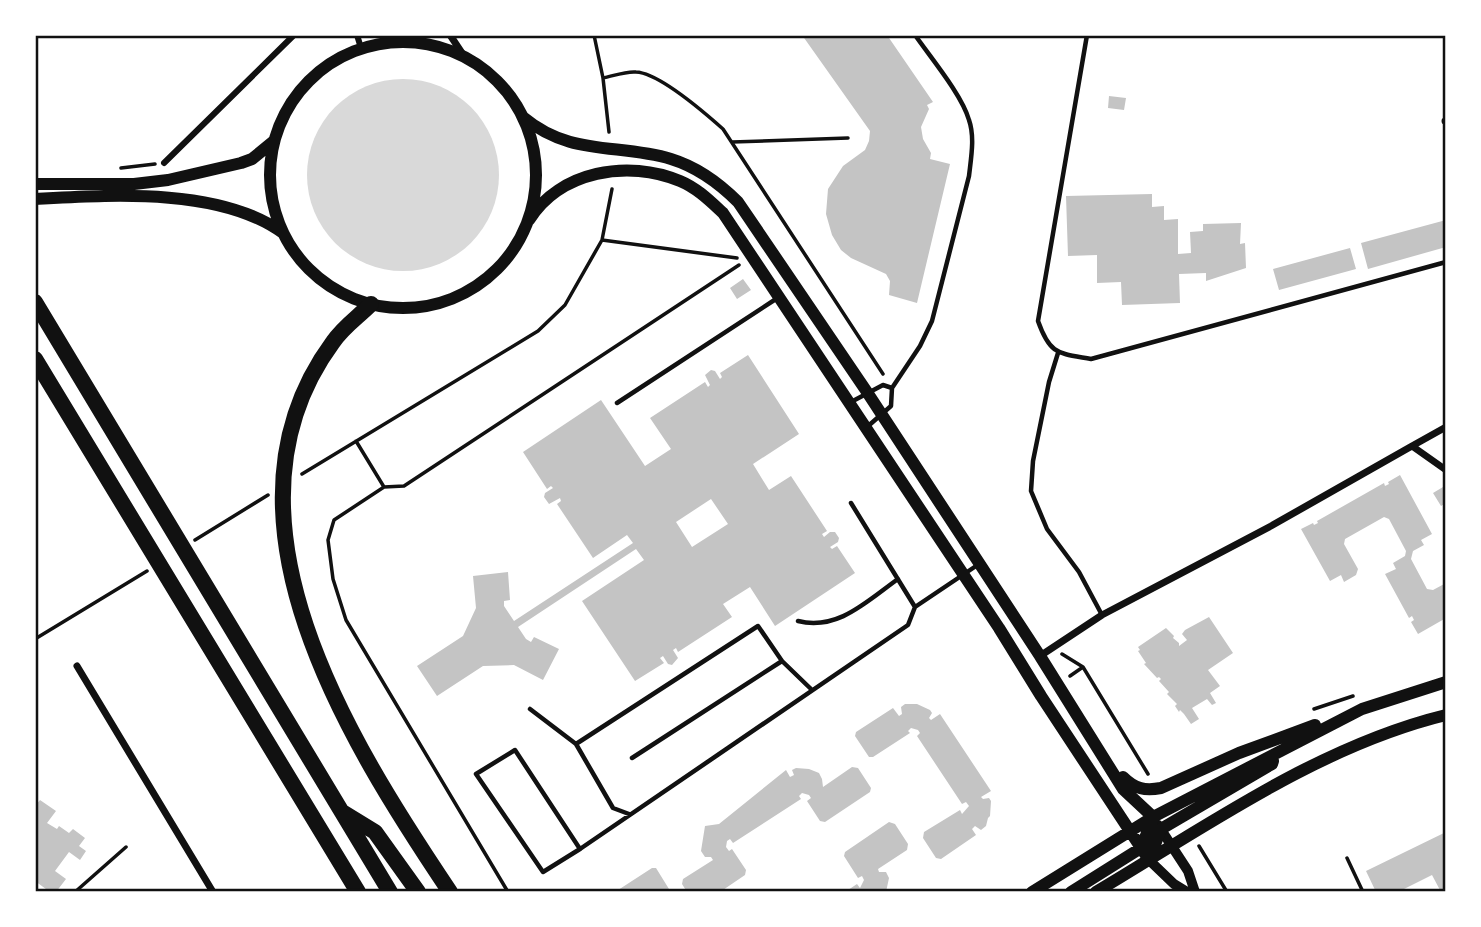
<svg xmlns="http://www.w3.org/2000/svg" width="1481" height="927" font-family="'Source Sans 3',sans-serif">
<rect width="100%" height="100%" fill="#fff"/>
<path fill="#d9d9d9" d="M307 175a96 96 0 1 1 192 0a96 96 0 1 1-192 0Z"/>
<path fill="#c4c4c4" fill-rule="evenodd" d="M802 35H887L933 102 927 105 929 109 921 127 923 139 931 153 930 159 950 164 917 303 889 295 890 281 886 274 851 258 841 250 832 235 826 214 828 189 843 166 865 150 869 141 870 131Z
M1109 96 1126 98 1124 110 1108 108Z
M1152 194V207L1164 206V220L1178 219V254L1191 253 1190 232 1203 231V224L1241 223 1240 244 1245 243 1246 268 1206 281V273L1179 274 1180 303 1122 305 1121 282 1097 283V255L1068 256 1066 196Z
M1446 220V247L1368 269 1361 243Z
M1350 248 1356 269 1279 290 1273 269Z
M743 279 751 290 737 299 730 288Z
M748 355 799 434 753 464 769 490 791 476 827 531 822 534 824 537 830 532H835L839 538 838 542 830 547 832 549 837 546 855 573 775 626 750 587 723 604 732 617 678 652 676 648 673 650 678 658 672 665 668 664 663 656 660 658 664 663 635 681 582 601 644 560 636 549 518 627 526 639 531 642 534 637 559 649 543 680 514 665 483 666 437 696 417 666 463 636 476 608 473 576 508 572 510 600 504 601V606L514 621 633 543 627 535 593 558 557 504 561 501 560 498 549 504 544 497 545 493 553 488 551 486 547 489 523 452 601 400 645 466 671 449 650 418 705 382 708 387 710 385 705 375 711 370 715 371 720 379 722 377 720 373ZM711 499 728 524 692 547 676 522Z
M1400 475 1432 534 1421 540 1424 545 1413 551 1411 559 1427 589 1433 590 1446 583V618L1418 634 1411 622 1414 620 1412 616 1409 618 1385 574 1396 569 1393 563 1405 556 1406 551 1389 519 1384 517 1345 539 1344 544 1358 569 1356 575 1344 582 1341 575 1330 581 1301 529 1313 523 1314 525 1318 523 1317 521 1384 483 1385 486 1389 484 1388 482Z
M1443 487 1446 493V503L1441 506 1433 493Z
M1209 617 1233 653 1208 670 1220 686 1210 693 1216 703 1212 705 1207 699 1192 708 1199 719 1191 724 1184 714 1180 710 1179 712 1175 706 1177 704 1167 694 1169 692 1159 681 1161 679 1159 677 1157 678 1144 664 1146 663 1138 651 1140 650 1138 647 1166 628 1174 636 1173 638 1179 643V646L1187 640 1182 634 1185 630Z
M905 704H917L930 710 932 713 929 718 931 720 940 714 991 791 981 797 983 799 989 798 991 801 990 816 988 818 986 826 981 830 975 826 972 829 976 835 941 859 936 858 923 838 924 832 960 810 962 814 969 806 966 802 962 804 917 736 920 733 918 730 911 728 908 731 910 733 873 757H869L855 736 856 732 893 708 899 716 902 714 901 707Z
M852 767 858 768 871 788 870 792 825 822 820 821 807 801 811 798 809 795 802 793 799 796 801 799 733 843 730 839 727 841 726 847 729 851 732 849 746 870 745 875 720 892H687L682 884 683 879 713 860 711 857H705L701 851 705 826 719 824 786 770 790 777 794 775 792 770 796 768 809 769 819 773 822 779 823 787Z
M40 800 56 811 47 823 57 829 59 826 69 833 73 829 85 838 79 846 86 851 80 860 69 852 55 871 66 879 56 892H50L35 881 37 876 35 874V806Z
M889 822 895 824 908 844 907 850 878 869 879 872H886L889 878 886 892H845L857 884 860 888 864 880 862 876 858 878 844 856 845 852Z
M1446 832V892H1441L1432 875 1398 892H1376L1366 871Z
M652 868H656L669 889 668 892H615Z"/>
<g fill="none" stroke-linecap="round" stroke-linejoin="round">
<path stroke="#111" stroke-width="3.5" d="M594 35 603 78 609 132
M603 78C613 76 626 71 636 72 659 73 705 113 723 129L883 374
M732 142 848 138
M121 168 155 164
M602 240 737 258
M356 441 384 487
M302 474 538 331 565 305 602 240 612 189
M195 540 268 495
M35 639 147 571
M1062 654 1083 667 1148 774
M1070 676 1083 667
M1314 709 1353 696
M1199 846 1227 892
M1347 858 1363 892
M75 892 126 847
M508 892 346 620 333 579 328 540 334 520 384 487 404 486 739 265"/>
<path stroke="#111" stroke-width="4.5" d="M1087 35 1038 321C1050 355 1058 353 1091 359L1446 262
M1058 353 1049 382 1033 461 1031 491 1047 529 1079 572 1102 615
M851 402 883 385 892 388
M617 403 779 297
M867 427 891 406 892 388 920 346 932 321 969 176C971 158 975 137 969 120 962 95 931 58 915 35
M851 503 915 607 979 564
M798 621C838 631 867 601 898 579
M530 709 576 744 613 808 629 814
M576 744 758 626 782 661 811 689
M632 758 782 661
M580 849 515 750 476 774 543 872 580 849 908 625 915 607"/>
<path stroke="#111" stroke-width="6" d="M357 35 361 48
M164 163 294 35"/>
<path stroke="#111" stroke-width="7" d="M450 35 464 56
M394 42 404 35
M1445 121H1446
M1412 446 1446 427
M1040 656 1102 615 1271 526 1412 446 1446 470
M77 666 213 892"/>
<path stroke="#111" stroke-width="10" d="M1158 825 1188 871 1195 892
M1149 860 1174 884 1187 892"/>
<path stroke="#111" stroke-width="12" d="M270 175a133 133 0 1 1 266 0a133 133 0 1 1-266 0Z
M523 117C571 157 618 143 671 159 697 167 719 183 738 202L867 392 1040 656 1123 789 1153 817
M35 184H134L168 180 241 163 252 159 274 141
M35 199C110 195 220 187 283 233
M529 220C560 171 628 159 680 181 697 188 710 201 723 213L999 628 1041 696 1149 860
M1123 777C1135 789 1145 791 1161 788L1239 753 1315 725
M1149 860 1161 829 1272 764 1273 761
M1032 892 1153 817 1362 709 1446 682
M1071 892 1141 848 1153 818
M1096 892C1207 826 1319 746 1446 715"/>
<path stroke="#111" stroke-width="16" d="M35 302 390 892
M371 304C358 317 343 327 333 342 205 515 350 743 450 892
M35 359 358 892
M344 813 375 832 418 892"/>
</g>
<rect width="1481" height="927" fill="none" stroke="#ffffff" stroke-width="74"/>
<rect x="37" y="37" width="1407" height="853" fill="none" stroke="#111" stroke-width="2.5"/>
</svg>
